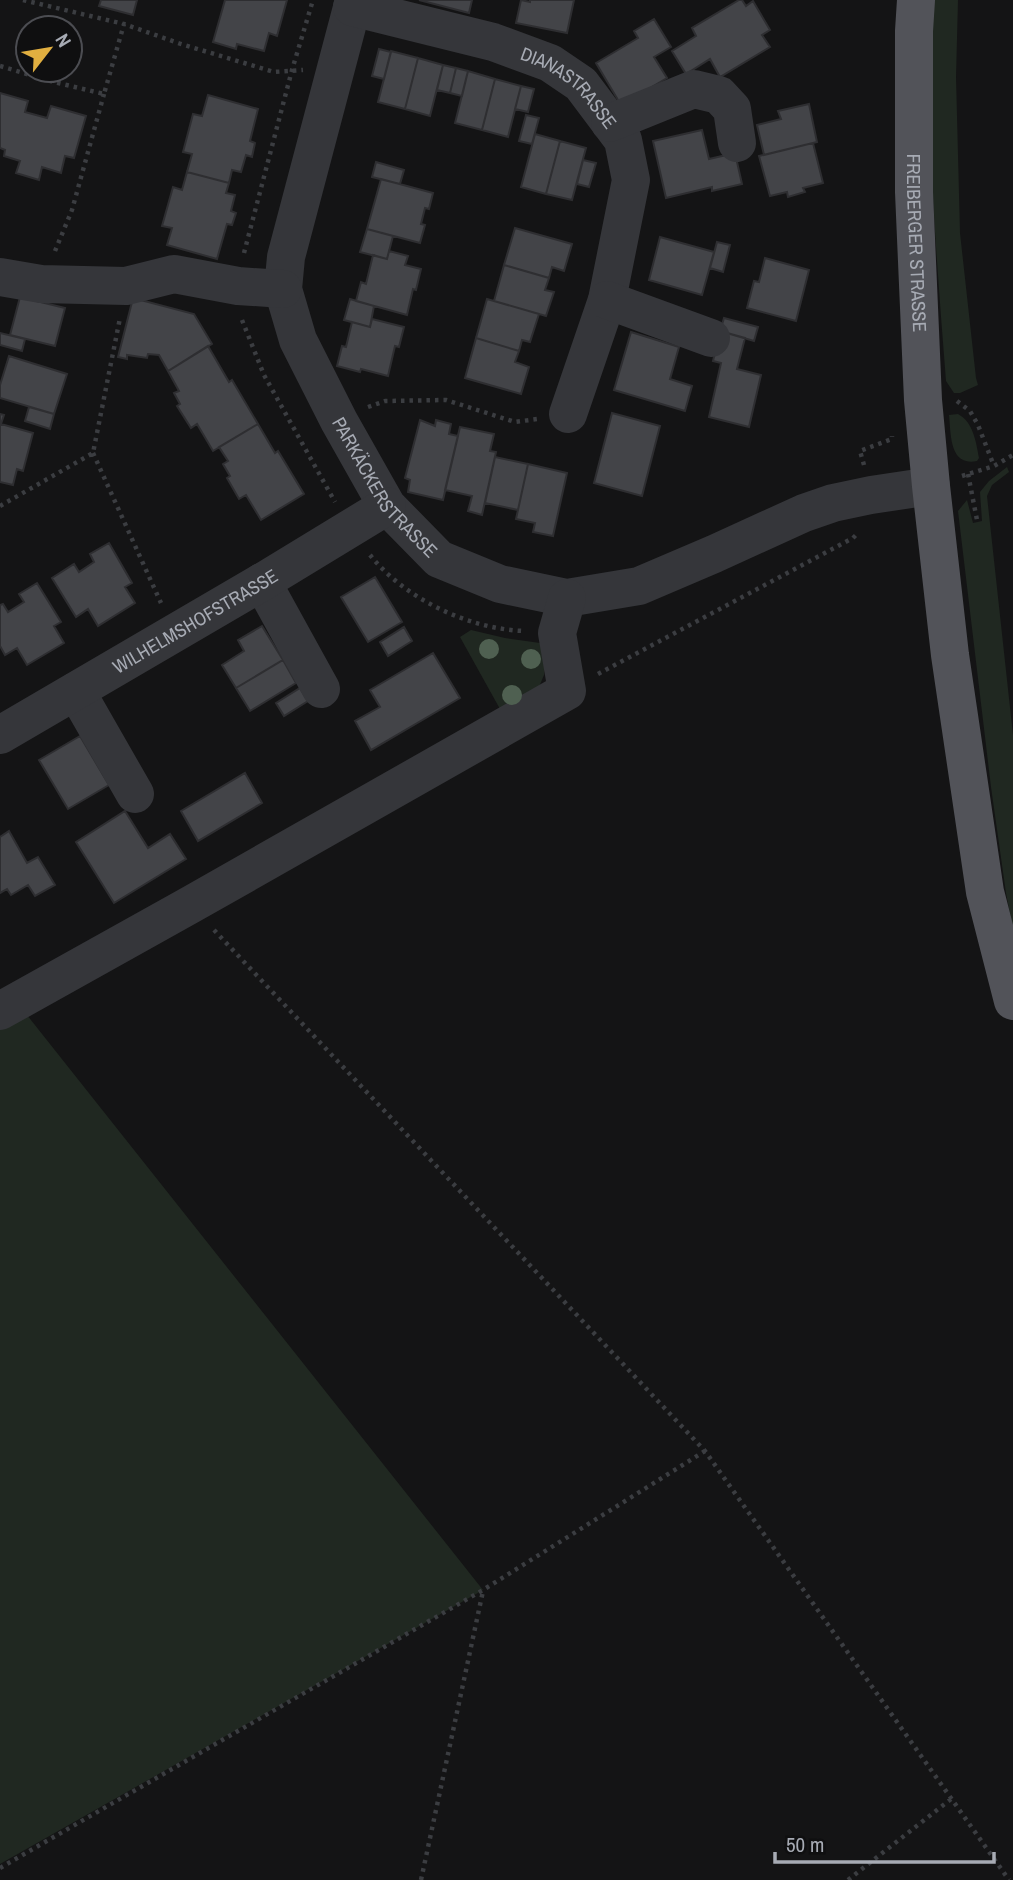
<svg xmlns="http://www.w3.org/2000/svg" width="1013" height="1880" font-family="'Archivo Narrow',sans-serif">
<rect width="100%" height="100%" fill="#141415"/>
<path fill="#202821" d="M930 0H958L956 77 960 233 976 378 978 385 960 393H954L946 381C936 254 926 127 930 0Z
M958 414C973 422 976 441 979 458L977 461C949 467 951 433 949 415Z
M1007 467 1009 472 992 485 987 496 1013 735V929L1006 893 991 787 958 511 967 500 973 523 982 521 980 492 989 481Z
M471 630 505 638 547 644 544 675 533 701 505 718 460 637Z
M23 1010 483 1590 0 1864V1023Z"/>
<path fill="#434448" stroke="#2e2e31" stroke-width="2" d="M101 0H137L133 15 99 6Z
M225 0H287L277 36 269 33 264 51 237 44 236 49 213 42Z
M419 0H472L469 13Z
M521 0 530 2V0H574L567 33 516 23Z
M739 0H742L746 6 753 1 770 30 762 35 770 47 720 77 710 59 686 74 672 51 696 36 692 28Z
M654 19 671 47 654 57 667 78 621 105 596 63 638 38 634 31Z
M379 49 391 52 384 79 372 76Z
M391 51 418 58 405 109 378 102Z
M418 58 443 65 430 116 405 109Z
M443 65 456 68 450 93 437 90Z
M456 68 468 71 462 96 450 93Z
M468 71 495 79 482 130 455 123Z
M495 79 521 86 508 137 482 130Z
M521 86 534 89 528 112 515 109Z
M0 93 28 101 25 112 47 118 51 106 86 116 74 158 65 156 61 173 42 167 39 180 16 173 20 161 4 156 5 150 0 148Z
M208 95 258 109 250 141 255 143 252 157 246 155 241 172 232 170 229 183 187 172 192 154 183 152 193 114 202 116Z
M809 104 817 142 764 155 757 125 781 119 778 111Z
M526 115 539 118 532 144 519 141Z
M702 130 709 159 735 153 742 184 712 191V187L666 198 653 141Z
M535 134 560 141 546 194 521 187Z
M560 141 586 148 572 200 546 194Z
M813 143 823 183 803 188 805 192 788 197 787 192 770 196 759 156Z
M583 160 596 163 589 187 577 184Z
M376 162 404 170 400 184 372 177Z
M187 172 229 183 226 193 235 195 231 211 236 213 232 225 227 224 217 259 167 245 172 228 162 226 173 187 182 190Z
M381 179 433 193 429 209 425 208 421 224 425 225 420 243 367 229Z
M515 228 572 244 564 271 552 267 549 278 504 265Z
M367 229 393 236 387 259 360 252Z
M660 237 714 252 702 295 649 280Z
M717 242 730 245 723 272 710 268Z
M389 251 408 256 405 265 421 269 416 290 413 289 407 315 356 301 361 282 366 284 373 255 387 259Z
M765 258 809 270 796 321 747 308 754 281 759 282Z
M504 265 549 278 545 290 554 292 546 316 494 301Z
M20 297 65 308 55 346 10 335Z
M133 298 194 314 212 344 168 371 159 355 148 354 147 358 127 355V359L118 357Z
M350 299 374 306 370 327 344 320Z
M487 299 539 314 530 342 522 340 519 351 476 338Z
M724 318 758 327 754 341 720 331Z
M372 319 404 327 399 347 395 346 388 376 361 369 360 372 337 366 342 346 346 347 352 322 370 327Z
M720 331 745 338 737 369 761 375 749 427 709 417 721 363 713 361Z
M631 332 679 347 670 379 692 386 685 411 614 390Z
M0 333 25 339 22 351 0 345Z
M476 338 519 351 515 362 529 367 521 394 465 378Z
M208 346 229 382 232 380 258 424 213 451 197 424 191 428 177 406 180 404 174 393 179 391 168 371Z
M9 356 67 374 54 414 0 398V385Z
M29 407 54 414 50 429 25 421Z
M612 413 660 426 642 496 594 483Z
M0 414 4 415 1 424 33 433 23 471 17 469 13 485 0 482Z
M420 420 435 426 436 420 451 424 449 434 458 436 443 500 408 492 410 480 405 478Z
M258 424 275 453 278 451 304 494 261 520 246 495 239 499 227 478 230 476 223 464 228 461 219 447Z
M460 427 494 434 490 451 496 452 482 515 468 511 472 496 445 490Z
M495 457 528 464 518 510 485 503Z
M528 464 567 473 553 536 533 532 535 523 516 519Z
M109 543 132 583 125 587 135 603 98 626 88 609 76 617 52 578 74 564 79 572 94 562 90 554Z
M375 577 402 622 368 642 341 597Z
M37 583 61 622 54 626 64 643 27 665 17 648 5 655 0 646V605L3 604 8 612 24 602 19 594Z
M262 626 283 660 236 688 222 665 244 651 238 640Z
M404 627 412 641 388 656 380 642Z
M433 653 460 698 371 750 355 721 380 707 370 690Z
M283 660 296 683 250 711 236 688Z
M300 688 308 701 284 716 276 703Z
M80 736 109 785 68 809 39 760Z
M245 773 262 803 198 841 181 811Z
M125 811 148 848 170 834 186 859 114 903 76 842Z
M9 831 27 863 38 857 55 885 35 896 28 885 11 895 7 889 0 893V837Z"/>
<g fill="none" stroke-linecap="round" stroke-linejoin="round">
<path stroke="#3b3d41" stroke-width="4.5" stroke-dasharray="3.5 5" stroke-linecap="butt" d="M23 0 124 24
M0 66 54 82 104 94 124 24 181 44 274 72 303 70
M55 251 72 210 104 94
M244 253 292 70 313 0
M242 320 264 375 335 502
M957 401 970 411 978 425 994 466
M368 407 385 401 446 400 515 422 537 419
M93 453 161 603
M864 465 860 451 892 439V436
M968 474 977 520
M962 476 994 466 1013 455
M0 506 93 453 120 318
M370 555C405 599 469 629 524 631
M598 674 853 538 858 533
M214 930 705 1451 1009 1880
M0 1868 483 1590 705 1451
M421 1880 483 1591
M848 1880 951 1799"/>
<g stroke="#35363a" stroke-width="38">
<path id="s1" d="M354 0 286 257 283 289 298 340 339 421 387 506 439 559 500 584 567 598 639 586 714 554 804 513 833 503 871 495 931 486"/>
<path id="s2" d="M352 7 493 42 550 63 581 84 623 140 631 180 607 300 568 414"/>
<path d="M610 123 694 89 719 95 732 109 737 143"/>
<path d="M0 277 41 284 126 286 174 274 238 286 283 289"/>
<path d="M607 300 711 338"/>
<path d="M262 582 321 689"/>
<path d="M76 691 135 794"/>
<path id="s3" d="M0 735 262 582 387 506"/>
<path d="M0 1011 190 905 567 691 557 633 567 598"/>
</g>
<path stroke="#525359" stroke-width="38" id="s4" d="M916 0 914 31V192L923 400 931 486 950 655 985 892 1013 1001"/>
</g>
<g fill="#4f6051">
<circle cx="489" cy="649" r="10"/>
<circle cx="531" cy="659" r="10"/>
<circle cx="512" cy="695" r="10"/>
</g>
<g text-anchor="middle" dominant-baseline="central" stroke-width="6" stroke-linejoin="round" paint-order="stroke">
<g font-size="19" fill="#a7abb4" stroke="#0f0f10">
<text stroke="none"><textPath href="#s2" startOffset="236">DIANASTRASSE</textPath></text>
<text stroke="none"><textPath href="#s4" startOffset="243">FREIBERGER STRASSE</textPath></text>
<text stroke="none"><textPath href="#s1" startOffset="523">PARKÄCKERSTRASSE</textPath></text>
<text stroke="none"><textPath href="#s3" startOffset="226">WILHELMSHOFSTRASSE</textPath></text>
</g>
</g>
<g transform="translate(49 49) rotate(59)"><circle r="33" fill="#0f0f10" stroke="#4c4d52" stroke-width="2"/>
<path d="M0-5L12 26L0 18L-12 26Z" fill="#e1af40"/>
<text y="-10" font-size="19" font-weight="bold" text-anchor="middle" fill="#a7abb4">N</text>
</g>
<path d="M775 1852v10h219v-10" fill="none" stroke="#a7abb4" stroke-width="3.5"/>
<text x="786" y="1852" font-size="21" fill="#a7abb4" stroke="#0f0f10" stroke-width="5" paint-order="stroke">50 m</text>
</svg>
